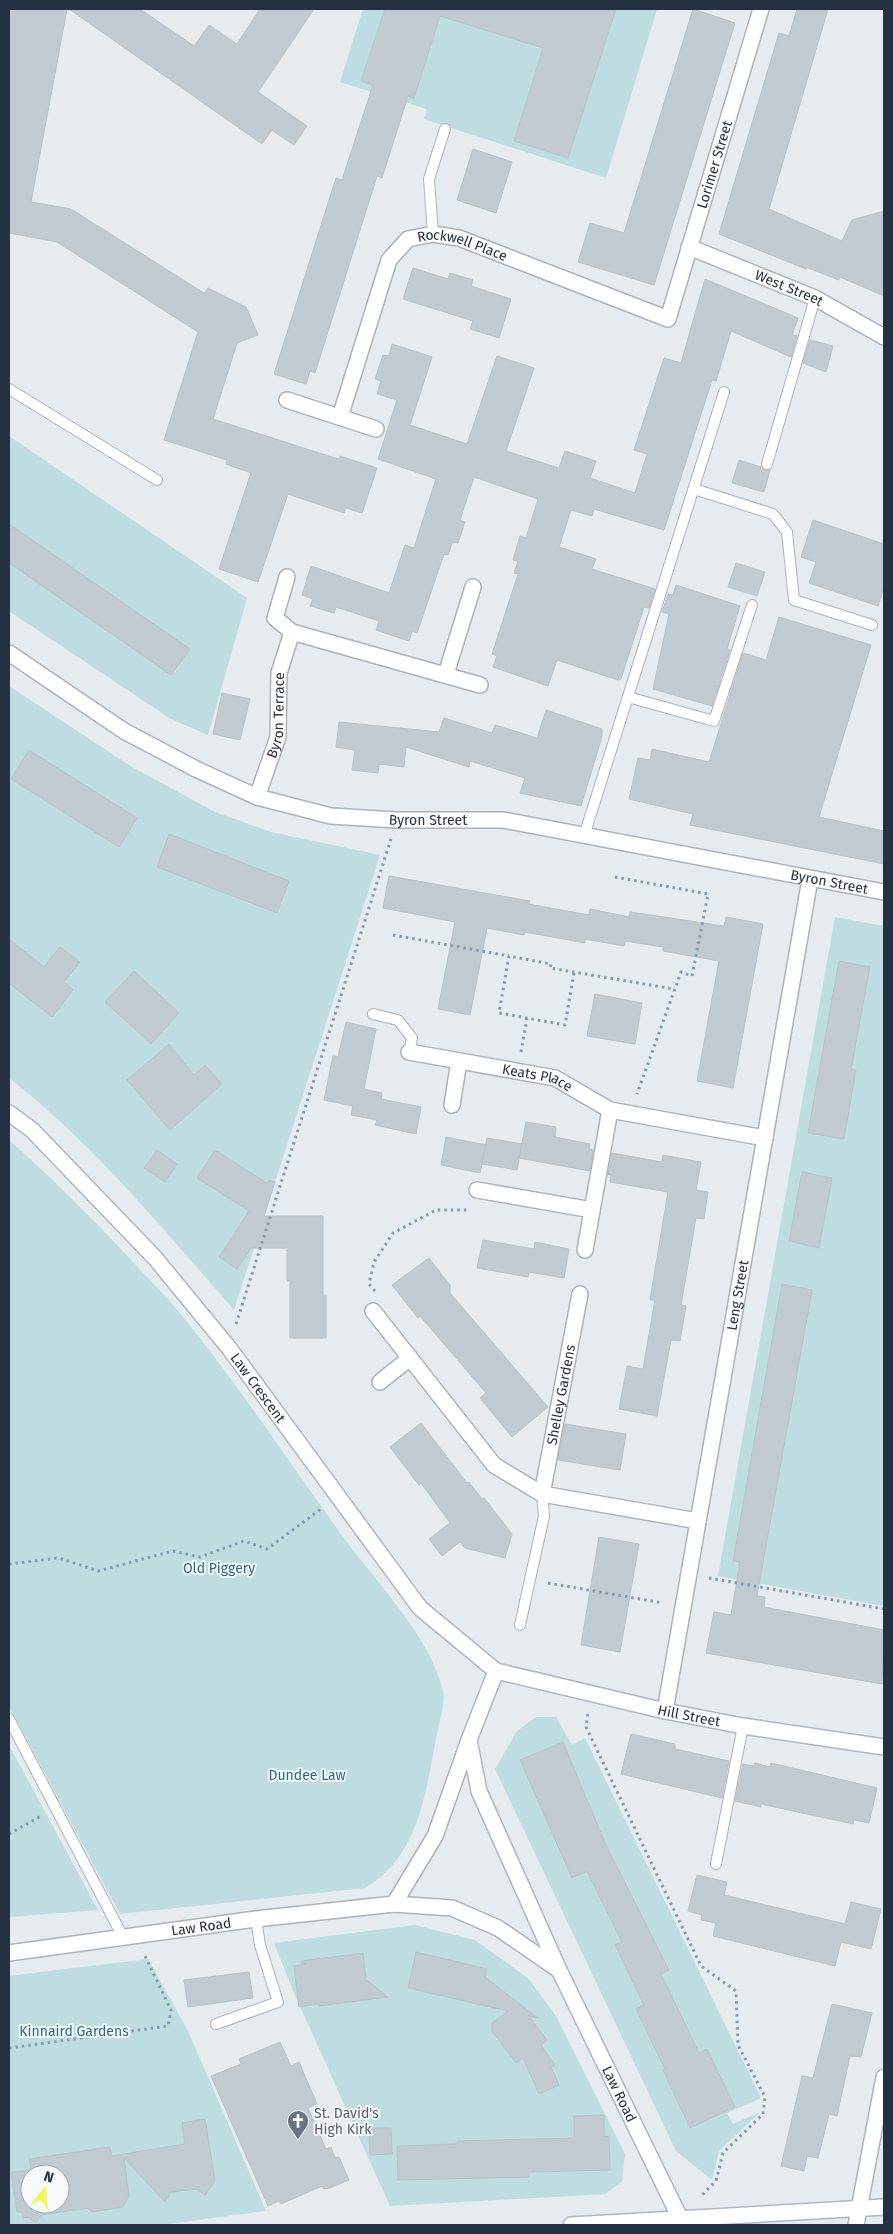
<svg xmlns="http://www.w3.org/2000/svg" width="893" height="2234" font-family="'Fira Sans',sans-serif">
<rect width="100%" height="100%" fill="#e5ebef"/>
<path fill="#bddde1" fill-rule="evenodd" d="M363 9H385L361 81 414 97 440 16 511 38 521 9 553 17 514 141 567 158 616 9H657L606 178 424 119 427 109 340 82Z
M9 436 247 598 208 735 171 719 9 611Z
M9 686 132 767 215 812 271 832 380 855 234 1310C163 1229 94 1144 9 1078Z
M835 917 884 926V1606L718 1576Z
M9 1140C53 1179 95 1221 135 1264 149 1280 165 1295 179 1312 239 1385 290 1464 346 1541 378 1584 432 1639 443 1692 446 1703 438 1726 436 1738 426 1792 418 1858 365 1888L120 1914 9 1706Z
M536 1717H556L572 1745 585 1738 761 2098 727 2113 733 2124 760 2112 719 2151 712 2180 676 2151 495 1769 517 1731Z
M9 1745 98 1910 9 1917Z
M415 1925 475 1940 529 1979 556 2016 625 2154 622 2181 606 2194 390 2206 294 1993 274 1943Z
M148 1959 188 2031 266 2211 160 2225H9V1976ZM30 2174H60V2204H30Z"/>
<path fill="#c0cad0" stroke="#b7c2c9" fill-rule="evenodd" d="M9 9H67L31 202 71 209 204 293 208 288 246 307 258 335 237 343 213 419 338 459 340 456 377 468 362 513 346 508 344 513 288 494 258 582 219 569 251 473 226 464 227 460 164 440 198 332 57 242 9 233Z
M69 9H140L194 46 209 25 237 44 260 9H314L258 92 307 126 294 145 272 130 262 144Z
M385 9H616L568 158 514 141 543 48 440 16 414 98 408 96 382 178 377 176 315 373 310 371 306 384 274 374 336 178 342 180 373 85 361 81Z
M693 9 735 23 654 285 578 262 590 223 624 233Z
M797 9H828L769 209 842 241 852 220 884 211V296L840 277 839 280 806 267V269L719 234 779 33 789 36Z
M473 149 512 162 496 213 457 200Z
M413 268 448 279 450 273 473 280 471 286 511 299 499 338 470 329 473 321 403 299Z
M705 279 798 318 792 335 797 336 791 357 731 331 716 381 712 380 664 530 594 509 592 516 571 510 559 547 596 559 592 569 655 589 649 608 644 607 621 679 618 680 557 660 548 686 493 667 497 656 492 654 518 574 514 573 518 561 513 560 520 536 526 538 538 499 474 477 460 520 465 522 458 543H452L448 555 444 554 417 633 412 631 409 641 376 630 379 621 336 607 334 613 310 606 313 599 302 595 311 566 389 593 405 545 414 548 436 479 378 459 397 400 377 394 381 381 375 379 383 355 389 356 392 344 432 357 410 425 467 444 497 356 534 368 506 451 559 468 565 451 596 461 590 478 635 493 647 454 634 450 664 358 681 363Z
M810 340 833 346 826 372 803 363Z
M739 460 761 467 765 470H770L764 492 732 483Z
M813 520 884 544V587L878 606 809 583 816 562 801 557Z
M9 524 190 649 171 675 9 563Z
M736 563 765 572 757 596 728 587Z
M676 585 740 606 727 649 730 650 712 706 653 689 669 614 662 612 668 594 673 595Z
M779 617 871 645 819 817 884 831V864L690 825 693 814 629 799 638 758 650 760 652 749 709 762 743 653 766 660Z
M222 693 250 699 240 740 213 734Z
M546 710 602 729V737L581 806 520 793 525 778 470 761 469 767 406 747 404 767 379 764 378 773 352 770 355 750 336 747 339 722 439 732 444 718 492 733 495 725 537 738Z
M29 750 137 818 119 847 11 779Z
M169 834 289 881 277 913 157 867Z
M389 876 530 901 529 904 589 915 590 909 629 917 630 912 724 926 726 917 763 924 733 1088 697 1081 719 961 663 951V947L625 941 624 946 585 939V943L525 932 524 935 487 928 470 1015 438 1009 455 922 383 908Z
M9 939 44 967 60 947 80 962 64 982 73 990 52 1017 9 983Z
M839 961 870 967 851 1069 856 1070 844 1139 808 1133Z
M134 971 179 1013 151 1044 105 1002Z
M595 994 642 1003 635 1044 587 1036Z
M346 1022 376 1029 364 1089 382 1093 381 1099 421 1107 416 1134 375 1125 377 1120 351 1115 353 1106 324 1100 333 1056 338 1057Z
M169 1044 194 1075 205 1065 222 1084 170 1130 127 1080Z
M526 1122 556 1127 555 1137 590 1144 589 1149 593 1150 590 1171 519 1158Z
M446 1137 486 1145 480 1173 441 1165Z
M487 1138 522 1144 517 1170 482 1164Z
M157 1150 177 1164 165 1182 144 1168Z
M215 1150 267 1183 269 1180 275 1182 264 1216H323V1295H326V1338H290V1281H287V1248H251L237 1269 219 1257 249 1211 197 1178Z
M612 1153 662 1162 663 1155 701 1162 696 1190 708 1192 704 1219 696 1218 681 1305 686 1306 680 1341 671 1340 657 1416 619 1409 627 1366 643 1369 655 1300H650L668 1192 610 1182 611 1175H608Z
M802 1172 832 1178 819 1248 789 1241Z
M483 1240 534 1249 535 1242 569 1249 564 1278 529 1272 528 1277 477 1268Z
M429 1258 450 1285V1293L548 1407 512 1437 480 1398 486 1393 420 1316 418 1318 392 1285Z
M782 1284 812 1290 757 1596 765 1597 764 1607 884 1630 882 1684 706 1653 714 1612 731 1615 740 1562 733 1561Z
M421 1423 467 1483 469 1482 482 1499 484 1498 512 1534 505 1558 465 1548 460 1542 442 1556 429 1539 450 1523 421 1483 419 1485 390 1447Z
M565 1424 626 1434 620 1470 558 1460Z
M599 1537 639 1544 620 1652 581 1645Z
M631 1734 675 1744V1749L729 1761 722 1798 621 1774Z
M563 1742 605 1843 669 1970 661 1974 699 2053 707 2049 735 2107 690 2128 663 2070 665 2069 636 2009 644 2005 615 1945 622 1942 587 1871 572 1878 520 1760Z
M755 1763 770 1767 771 1763 877 1788 869 1823 854 1820 853 1824 761 1804V1807L735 1801 743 1764 754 1766Z
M697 1875 727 1882 724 1895 845 1924 851 1902 881 1909 871 1949 841 1942 835 1966 713 1936 716 1923 701 1920 702 1915 688 1911Z
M416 1952 487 1969 485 1977 538 2018 529 2016 547 2040 541 2045 555 2065 551 2067 559 2085 539 2094 523 2058 516 2063 492 2031V2023L508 2011 408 1988Z
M363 1953 366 1978 363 1977 388 1997 319 2006V2004L299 2007 294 1966 306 1964 301 1963V1961Z
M249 1972 253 1998 188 2007 184 1980Z
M832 2004 872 2013 861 2057 850 2056 837 2116 829 2114 818 2158 807 2156 804 2171 781 2166 802 2076 813 2078Z
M280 2042 291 2066 299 2062 317 2104 308 2108 326 2149 331 2147 335 2158 339 2157 349 2180 330 2188 324 2189 322 2186 281 2204 279 2201 268 2206 211 2076 241 2064 239 2059Z
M604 2115V2137L609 2136 610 2170 529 2172V2177L398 2180 397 2146 457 2144V2141L574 2138V2116Z
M205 2119 215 2181 205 2195 197 2189 171 2192 165 2202 124 2158 129 2196 123 2207 92 2212 88 2208 41 2215 36 2223 29 2217 23 2218 22 2212H17L11 2172 31 2170 29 2159 110 2147 112 2156 185 2144 182 2123ZM30 2174H60V2204H30Z
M369 2128H391L392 2154 370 2155Z"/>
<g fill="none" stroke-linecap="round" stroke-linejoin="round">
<g stroke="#abb3bb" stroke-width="12">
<path id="lane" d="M433 234 429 179 445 129
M9 389 157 480
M767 464 815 298
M694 489 773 514 787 532 794 600 872 625
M628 697 714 721 752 605
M584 836 724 392
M373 1014 398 1020 412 1038 409 1052
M520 1625 544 1516 542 1494
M9 1719 123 1937
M716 1864 743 1726
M216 2024 278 2002 260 1945 256 1919"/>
</g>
<g stroke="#abb3bb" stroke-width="18">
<g id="street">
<path id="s1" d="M689 247 815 298 884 337"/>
<path d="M287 400 376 429"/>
<path id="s2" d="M340 417 389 260 408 239 433 234 459 238 668 319 761 9"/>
<path d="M287 577 275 618 292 632 480 685"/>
<path id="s3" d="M9 653 124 731 196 769 257 797 331 816 396 820H503L884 892"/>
<path d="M446 674 473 587"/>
<path id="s4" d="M257 797 278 737 279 673 292 632"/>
<path id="s5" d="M409 1052 555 1078 610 1110 765 1138"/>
<path d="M452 1105 459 1061"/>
<path d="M477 1190 592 1210"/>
<path d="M585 1250 610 1110"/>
<path d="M373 1311 494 1465 542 1494 698 1521"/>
<path d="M380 1382 410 1358"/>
<path id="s6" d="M542 1494 580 1294"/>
<path id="s7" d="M665 1711 810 879"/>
<path d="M394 1904 435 1836 469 1740"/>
<path id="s8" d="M9 1953 256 1919 394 1904 452 1908 498 1928 559 1970"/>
<path d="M856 2225 884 2077"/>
</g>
</g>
<g stroke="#acb8c4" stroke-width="18">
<g id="secondary">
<path id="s9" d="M9 1113 32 1130 155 1258 229 1348 420 1608 496 1671 665 1711 743 1726 884 1747"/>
<path id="s10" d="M496 1671 469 1740 479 1791 559 1970 680 2218"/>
<path d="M571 2225 884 2207"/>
</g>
</g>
<path stroke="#849bb4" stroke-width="3" stroke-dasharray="2.5 4" stroke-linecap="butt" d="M615 877 708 894 692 976 681 972 637 1094
M393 935 509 956
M574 973 565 1025 499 1013 509 956 551 964 550 968 674 989
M521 1052 527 1018
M375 1291 369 1284 374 1262 393 1233 436 1210H470
M236 1324 391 839
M9 1564 59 1558 98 1571 173 1551 200 1557 244 1541 267 1549 321 1509
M709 1578 884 1609
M548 1583 663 1603
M588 1714 586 1727 701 1966 736 1991 738 2045 765 2097 763 2114 723 2153 716 2181 701 2196
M9 1834 41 1816
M9 2048 168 2026 171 2010 145 1956"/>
<use href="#lane" stroke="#fff" stroke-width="10"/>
<use href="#street" stroke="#fff" stroke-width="15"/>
<use href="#secondary" stroke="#fff" stroke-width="15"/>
</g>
<defs>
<g id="church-pin" transform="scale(1.125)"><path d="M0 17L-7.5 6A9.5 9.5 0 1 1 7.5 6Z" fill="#6b7280" stroke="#f6f9fb"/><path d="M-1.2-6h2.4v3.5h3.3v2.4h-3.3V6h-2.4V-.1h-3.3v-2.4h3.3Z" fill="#fff"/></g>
</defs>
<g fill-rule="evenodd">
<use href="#church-pin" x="298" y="2121"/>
</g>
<g text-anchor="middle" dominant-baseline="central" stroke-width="4" stroke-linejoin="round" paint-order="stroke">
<g font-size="14" fill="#233142" stroke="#f6f9fb">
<text stroke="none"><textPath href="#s2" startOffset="630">Lorimer Street</textPath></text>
<text stroke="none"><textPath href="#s2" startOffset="249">Rockwell Place</textPath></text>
<text stroke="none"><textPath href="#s1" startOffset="108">West Street</textPath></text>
<text stroke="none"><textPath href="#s4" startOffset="85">Byron Terrace</textPath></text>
<text stroke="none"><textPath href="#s3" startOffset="461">Byron Street</textPath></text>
<text stroke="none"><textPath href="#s3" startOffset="868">Byron Street</textPath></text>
<text stroke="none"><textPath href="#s5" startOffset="131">Keats Place</textPath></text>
<text stroke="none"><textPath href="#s7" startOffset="422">Leng Street</textPath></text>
<text stroke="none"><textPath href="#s9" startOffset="372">Law Crescent</textPath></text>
<text stroke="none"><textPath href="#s6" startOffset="101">Shelley Gardens</textPath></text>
<text stroke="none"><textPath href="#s9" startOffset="942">Hill Street</textPath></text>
<text stroke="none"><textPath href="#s8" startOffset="194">Law Road</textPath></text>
<text stroke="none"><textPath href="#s10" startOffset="460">Law Road</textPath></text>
</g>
<g font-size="14" fill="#2b6a7b" stroke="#f6f9fb">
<text x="219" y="1568">Old Piggery</text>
<text x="307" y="1775">Dundee Law</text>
<text x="74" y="2031">Kinnaird Gardens</text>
</g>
<g font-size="14" fill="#5b616d" stroke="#f6f9fb" text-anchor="start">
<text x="314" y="2113">St. David's<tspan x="314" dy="16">High Kirk</tspan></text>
</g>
</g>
<rect width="893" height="2234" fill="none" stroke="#233142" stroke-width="20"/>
<g transform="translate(45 2189) rotate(18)"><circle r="24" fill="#f6f9fb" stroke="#a2a9b1"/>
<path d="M0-4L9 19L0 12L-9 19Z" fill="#edf85a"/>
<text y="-8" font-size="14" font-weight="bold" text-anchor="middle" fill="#233142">N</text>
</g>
</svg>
